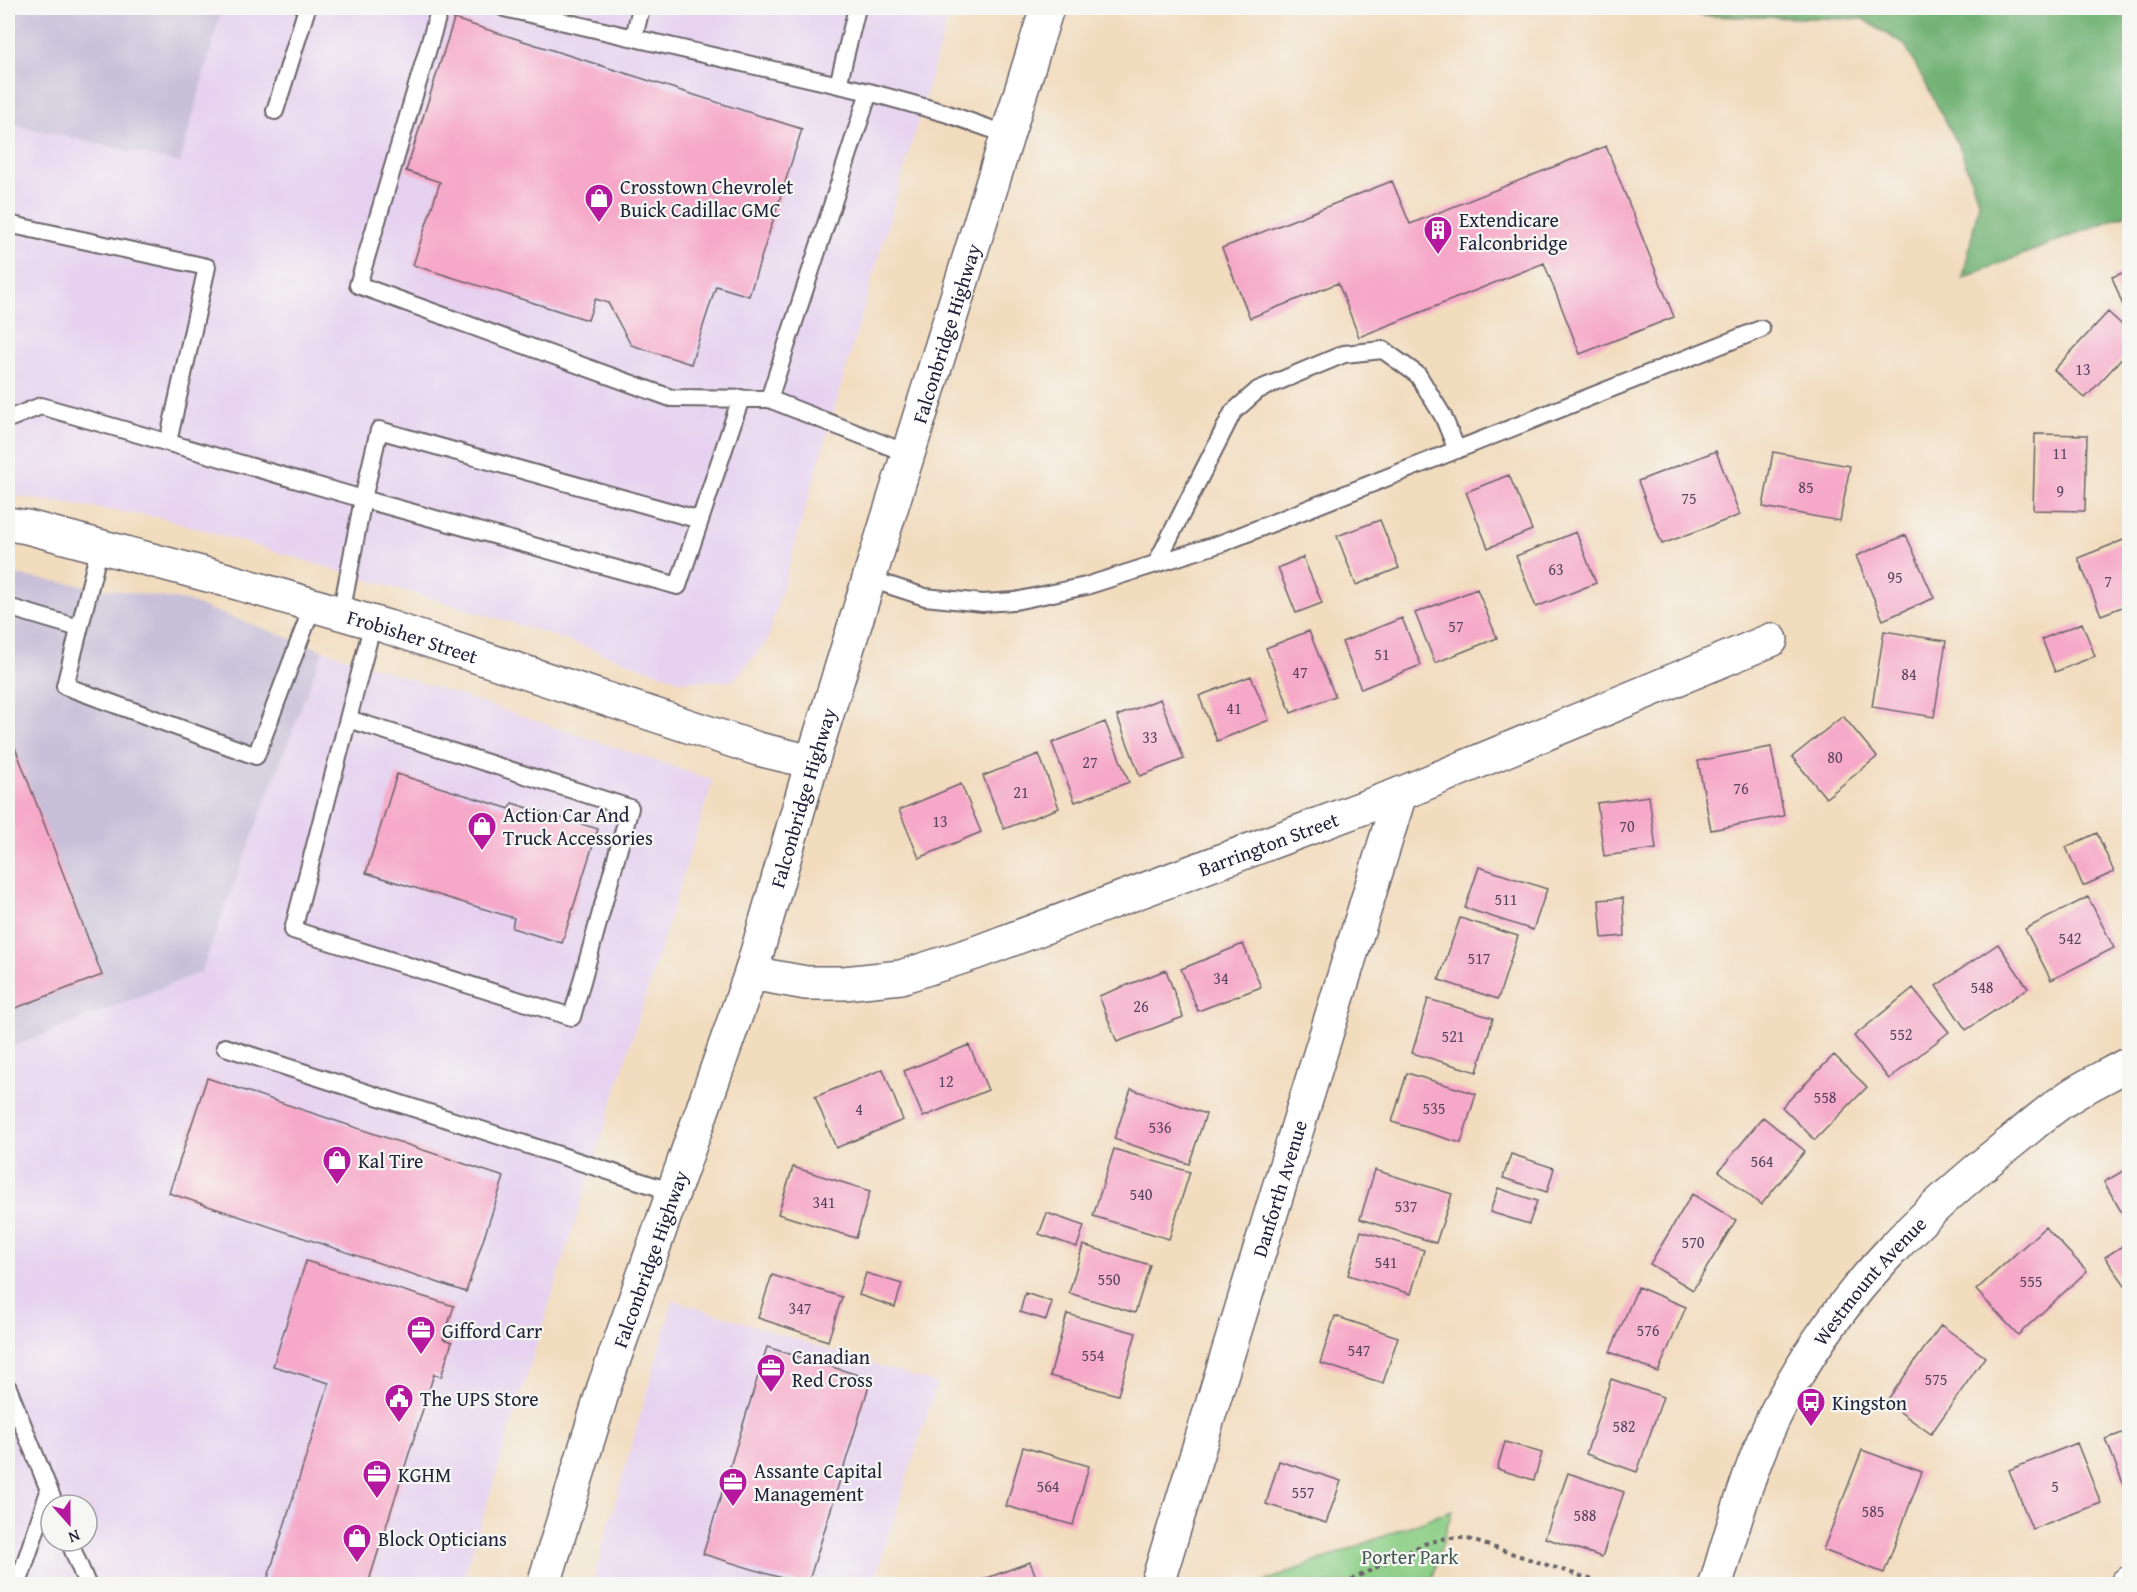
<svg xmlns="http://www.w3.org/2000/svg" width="2137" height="1592" font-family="'Gentium Book Plus',serif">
<rect width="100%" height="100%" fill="#f6f6f2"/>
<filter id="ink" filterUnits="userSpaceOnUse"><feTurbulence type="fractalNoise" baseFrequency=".0167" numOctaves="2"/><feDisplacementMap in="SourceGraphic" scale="12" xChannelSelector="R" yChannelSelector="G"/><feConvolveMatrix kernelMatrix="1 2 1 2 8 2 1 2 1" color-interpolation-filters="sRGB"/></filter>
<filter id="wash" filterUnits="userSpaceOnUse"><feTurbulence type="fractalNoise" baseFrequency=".008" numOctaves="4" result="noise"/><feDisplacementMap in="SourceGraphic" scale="24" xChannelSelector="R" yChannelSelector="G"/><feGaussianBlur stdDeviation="1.35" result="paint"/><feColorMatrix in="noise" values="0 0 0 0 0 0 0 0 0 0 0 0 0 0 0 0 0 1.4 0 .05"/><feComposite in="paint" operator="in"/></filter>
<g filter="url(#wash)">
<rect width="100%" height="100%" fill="#f2dcbe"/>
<path fill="#e6d2f0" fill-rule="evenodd" d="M222 8H951L767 641 733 681H682L536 630 163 518 8 495V123L180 163Z
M323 650 713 780 462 1584H8V1049L201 971ZM51 1505H87V1541H51Z
M673 1300 937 1384 873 1584H592Z"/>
<path fill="#c8bfd8" d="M8 8H222L180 163 8 123Z
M8 574 186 601 323 650 201 972 8 1049Z"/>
<path fill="#8dcf87" stroke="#587861" stroke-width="1.5" d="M1452 1510 1431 1584H1258Z"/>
<path fill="#72b274" stroke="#4a6a58" stroke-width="1.5" d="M1730 8H2129V213L1963 278 1979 203 1961 150 1905 45 1863 19 1700 16Z"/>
<g id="blocks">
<path fill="#f6a8c8" d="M454 19 802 129 749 296 716 286 691 364 631 345 608 303 595 299 588 320 413 265 440 182 406 171Z
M1606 146 1674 317 1580 354 1544 263 1359 337 1338 283 1250 318 1222 248 1392 181 1410 224Z
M2130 270V315L2127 316 2112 277Z
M2108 312 2130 332V350L2085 398 2054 370Z
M2035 434 2087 435 2085 511 2033 510Z
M1716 451 1740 515 1662 544 1638 481Z
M1773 452 1850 466 1840 521 1763 507Z
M1509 475 1532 530 1488 548 1466 492Z
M1380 520 1399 568 1356 585 1337 536Z
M1576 532 1596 583 1536 607 1516 556Z
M1906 535 1934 598 1883 620 1856 556Z
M2126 539 2130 547V604L2101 615 2078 558Z
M1303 557 1322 603 1296 613 1278 568Z
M1477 589 1497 638 1435 663 1415 613Z
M1402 618 1421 665 1361 689 1342 642Z
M2082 623 2095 656 2055 672 2042 639Z
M1309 631 1335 696 1291 713 1266 648Z
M1884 631 1946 641 1934 717 1872 707Z
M1251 676 1269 720 1217 741 1199 696Z
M1160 699 1184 759 1140 776 1117 716Z
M1843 716 1877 757 1826 798 1792 757Z
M1105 722 1129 782 1075 802 1052 743Z
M8 729 102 975 8 1011Z
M1771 747 1784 816 1711 830 1698 761Z
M1039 754 1059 808 1004 829 983 776Z
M397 774 510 809 512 803 598 829 562 943 512 928 514 918 366 873Z
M961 784 981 832 919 858 899 810Z
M1649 796 1656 849 1604 856 1597 803Z
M2097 833 2114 872 2083 886 2066 847Z
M1479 867 1547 889 1533 930 1465 908Z
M2088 897 2114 948 2051 980 2025 929Z
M1623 898 1625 936 1602 938 1599 900Z
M1460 918 1518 936 1498 999 1439 980Z
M1243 944 1261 987 1198 1011 1181 969Z
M1998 944 2028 988 1966 1030 1936 986Z
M1166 970 1183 1017 1117 1042 1099 996Z
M1913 988 1949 1032 1889 1079 1854 1036Z
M1428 999 1493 1018 1477 1072 1412 1053Z
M969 1045 988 1090 923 1117 904 1071Z
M1834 1055 1867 1087 1815 1140 1782 1107Z
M883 1069 903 1120 836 1148 815 1097Z
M1407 1073 1476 1094 1461 1143 1392 1122Z
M207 1078 504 1177 466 1292 169 1193Z
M1131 1089 1206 1114 1189 1164 1114 1139Z
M1763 1117 1805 1151 1761 1205 1719 1171Z
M1114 1149 1190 1172 1169 1239 1093 1216Z
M1511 1154 1554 1168 1547 1192 1503 1178Z
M793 1167 870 1191 856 1238 778 1214Z
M2130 1167V1227L2104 1182Z
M1375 1170 1452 1194 1436 1243 1360 1219Z
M1498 1188 1537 1201 1529 1224 1490 1212Z
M1692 1194 1736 1220 1693 1290 1650 1264Z
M1047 1213 1084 1226 1077 1247 1039 1234Z
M2045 1227 2087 1271 2018 1335 1976 1290Z
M1361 1231 1424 1250 1411 1294 1348 1275Z
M2130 1241V1292L2105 1257Z
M1083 1245 1150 1265 1135 1313 1069 1293Z
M306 1261 454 1306 443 1339 452 1342 441 1377 434 1374 368 1584H266L329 1383 273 1366Z
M866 1273 902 1284 895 1307 859 1295Z
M772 1275 842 1297 828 1341 758 1318Z
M1638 1287 1686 1307 1658 1372 1610 1352Z
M1025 1293 1052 1302 1046 1320 1020 1312Z
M1067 1314 1136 1333 1118 1395 1050 1376Z
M1335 1316 1398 1337 1383 1383 1320 1363Z
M1941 1325 1985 1357 1931 1434 1886 1402Z
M767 1347 871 1379 808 1584H801L703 1554Z
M1611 1379 1663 1397 1637 1472 1586 1454Z
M2130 1430V1484L2124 1486 2106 1439Z
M1505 1442 1542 1453 1534 1480 1497 1469Z
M2077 1443 2101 1503 2032 1529 2009 1470Z
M1023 1447 1089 1466 1073 1525 1006 1506Z
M1862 1450 1922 1472 1884 1573 1823 1550Z
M1279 1461 1341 1481 1326 1523 1266 1504Z
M1568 1473 1624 1492 1602 1557 1545 1538Z
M1030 1562 1039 1584H971Z"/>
</g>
</g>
<g filter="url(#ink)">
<use href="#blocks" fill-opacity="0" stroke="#6b6369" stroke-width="1.5"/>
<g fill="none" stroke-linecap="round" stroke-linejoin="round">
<g stroke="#6b6369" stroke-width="20">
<path id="lane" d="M440 8 358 285 671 398 769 399
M504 8 869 92
M634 37 641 8
M838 85 857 8
M275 111 307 8
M8 224 207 267 168 442
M8 419 41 406 363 499 379 430 700 520
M909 454 769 399 869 92 945 113 1008 135
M100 546 65 686 256 756 313 605
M1156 564 1233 412 1258 390 1344 354 1383 350 1418 375 1443 416 1457 450
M870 579 925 597 983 603 1015 601 1086 586 1222 543 1761 329
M8 607 79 628
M341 614 363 499 678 586 741 398
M348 719 630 808 572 1017 293 930 373 623
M225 1047 673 1192
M8 1388 55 1505
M69 1541 87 1584
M18 1584 49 1491"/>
</g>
<g stroke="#6b6369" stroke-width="36">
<g id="street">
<path id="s1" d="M8 524 27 527 227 580 388 627 758 749 812 762"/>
<path id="s2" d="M751 973 806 983H844L901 977 975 953 1400 794 1771 640"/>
<path id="s3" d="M1157 1584 1400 794"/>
<path d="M2127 1584 2130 1583"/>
</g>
</g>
<g stroke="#6b6369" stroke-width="36">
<g id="secondary">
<path id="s4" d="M1716 1584C1736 1517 1755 1446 1791 1385 1846 1288 1923 1212 2009 1144 2028 1129 2046 1112 2066 1099 2086 1085 2109 1075 2130 1063"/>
</g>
</g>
<g stroke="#6b6369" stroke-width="36">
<g id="primary">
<path id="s5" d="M544 1584 604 1387 751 973 812 762 1047 8"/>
</g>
</g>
<path stroke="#6b6369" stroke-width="4" stroke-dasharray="4.5 4.5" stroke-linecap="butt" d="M1343 1584 1424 1544 1446 1538H1465L1605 1584"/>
<use href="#lane" stroke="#fff" stroke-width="16"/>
<use href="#street" stroke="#fff" stroke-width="33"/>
<use href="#secondary" stroke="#fff" stroke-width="33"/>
<use href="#primary" stroke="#fff" stroke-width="33"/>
</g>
</g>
<defs>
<g id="shop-pin" transform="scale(1.5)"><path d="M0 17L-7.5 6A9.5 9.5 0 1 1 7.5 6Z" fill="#b5179e" stroke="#f6f6f2"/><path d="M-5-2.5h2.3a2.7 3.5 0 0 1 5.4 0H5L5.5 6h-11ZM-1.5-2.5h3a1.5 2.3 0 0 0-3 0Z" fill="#fff"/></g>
<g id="building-pin" transform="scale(1.5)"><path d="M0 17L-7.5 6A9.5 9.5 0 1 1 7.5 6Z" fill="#b5179e" stroke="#f6f6f2"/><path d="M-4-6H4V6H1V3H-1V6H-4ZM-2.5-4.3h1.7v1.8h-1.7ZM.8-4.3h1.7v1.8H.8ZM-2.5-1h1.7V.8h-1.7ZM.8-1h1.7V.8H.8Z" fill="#fff"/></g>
<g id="office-pin" transform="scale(1.5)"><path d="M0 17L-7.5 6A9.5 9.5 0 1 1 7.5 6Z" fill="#b5179e" stroke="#f6f6f2"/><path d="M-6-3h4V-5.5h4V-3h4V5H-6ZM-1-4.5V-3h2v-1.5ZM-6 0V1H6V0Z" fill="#fff"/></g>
<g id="civic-pin" transform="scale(1.5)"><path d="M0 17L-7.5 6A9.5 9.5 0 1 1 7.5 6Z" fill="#b5179e" stroke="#f6f6f2"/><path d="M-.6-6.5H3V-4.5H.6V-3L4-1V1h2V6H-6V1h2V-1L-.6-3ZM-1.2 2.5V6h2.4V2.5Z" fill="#fff"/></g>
<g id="bus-pin" transform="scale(1.5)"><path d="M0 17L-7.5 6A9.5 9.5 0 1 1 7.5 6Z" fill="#b5179e" stroke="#f6f6f2"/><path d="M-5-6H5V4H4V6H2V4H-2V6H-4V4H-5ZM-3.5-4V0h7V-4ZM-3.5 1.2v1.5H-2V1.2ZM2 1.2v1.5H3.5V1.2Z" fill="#fff"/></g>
</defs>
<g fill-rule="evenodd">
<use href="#shop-pin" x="599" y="198"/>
<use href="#building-pin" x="1438" y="230"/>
<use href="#shop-pin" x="482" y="826"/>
<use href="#shop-pin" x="337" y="1160"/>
<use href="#office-pin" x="421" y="1330"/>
<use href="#office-pin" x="771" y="1368"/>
<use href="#civic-pin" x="399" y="1398"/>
<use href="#bus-pin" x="1811" y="1402"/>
<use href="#office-pin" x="377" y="1474"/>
<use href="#office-pin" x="733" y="1482"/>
<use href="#shop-pin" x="357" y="1538"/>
</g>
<g text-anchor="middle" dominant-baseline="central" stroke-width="4.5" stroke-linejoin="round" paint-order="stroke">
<g font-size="16" fill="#57445e">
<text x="2083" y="369">13</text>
<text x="2060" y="453">11</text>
<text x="1806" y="487">85</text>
<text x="2060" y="491">9</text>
<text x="1689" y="498">75</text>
<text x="1556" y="569">63</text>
<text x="1895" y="577">95</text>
<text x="2108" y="581">7</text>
<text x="1456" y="626">57</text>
<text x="1382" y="654">51</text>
<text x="1300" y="672">47</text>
<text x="1909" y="674">84</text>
<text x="1234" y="708">41</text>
<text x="1150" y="737">33</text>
<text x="1835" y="757">80</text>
<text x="1090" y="762">27</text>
<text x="1741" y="788">76</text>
<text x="1021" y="792">21</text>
<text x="940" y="821">13</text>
<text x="1627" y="826">70</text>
<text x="1506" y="899">511</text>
<text x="2070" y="938">542</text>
<text x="1479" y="958">517</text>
<text x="1221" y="978">34</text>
<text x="1982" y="987">548</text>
<text x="1141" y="1006">26</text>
<text x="1901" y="1034">552</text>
<text x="1453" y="1036">521</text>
<text x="946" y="1081">12</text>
<text x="1825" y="1097">558</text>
<text x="1434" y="1108">535</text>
<text x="859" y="1109">4</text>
<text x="1160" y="1127">536</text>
<text x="1762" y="1161">564</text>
<text x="1141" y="1194">540</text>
<text x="824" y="1202">341</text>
<text x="1406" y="1206">537</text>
<text x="1693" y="1242">570</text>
<text x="1386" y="1262">541</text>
<text x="1109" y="1279">550</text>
<text x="2031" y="1281">555</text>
<text x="800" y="1308">347</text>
<text x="1648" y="1330">576</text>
<text x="1359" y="1350">547</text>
<text x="1093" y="1355">554</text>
<text x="1936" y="1379">575</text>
<text x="1624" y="1426">582</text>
<text x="1048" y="1486">564</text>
<text x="2055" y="1486">5</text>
<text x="1303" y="1492">557</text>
<text x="1873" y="1511">585</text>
<text x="1585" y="1515">588</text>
</g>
<g font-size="20" fill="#22223b" stroke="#f6f6f2" text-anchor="start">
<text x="620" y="186">Crosstown Chevrolet<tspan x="620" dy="23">Buick Cadillac GMC</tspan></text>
<text x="1459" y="219">Extendicare<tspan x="1459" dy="23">Falconbridge</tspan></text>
<text x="503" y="814">Action Car And<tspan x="503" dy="23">Truck Accessories</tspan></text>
<text x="358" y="1160">Kal Tire</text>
<text x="442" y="1330">Gifford Carr</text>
<text x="792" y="1356">Canadian<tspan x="792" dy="23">Red Cross</tspan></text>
<text x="420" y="1398">The UPS Store</text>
<text x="1832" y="1402">Kingston</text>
<text x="754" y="1470">Assante Capital<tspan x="754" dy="23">Management</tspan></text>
<text x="398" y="1474">KGHM</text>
<text x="378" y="1538">Block Opticians</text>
</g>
<g font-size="20" fill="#22223b" stroke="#f6f6f2">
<text stroke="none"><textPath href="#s5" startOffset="1314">Falconbridge Highway</textPath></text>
<text stroke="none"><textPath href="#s1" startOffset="420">Frobisher Street</textPath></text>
<text stroke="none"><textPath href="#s5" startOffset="828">Falconbridge Highway</textPath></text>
<text stroke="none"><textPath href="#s2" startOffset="542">Barrington Street</textPath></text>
<text stroke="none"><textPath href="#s3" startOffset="414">Danforth Avenue</textPath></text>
<text stroke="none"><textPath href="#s5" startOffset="342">Falconbridge Highway</textPath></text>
<text stroke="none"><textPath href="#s4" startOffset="344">Westmount Avenue</textPath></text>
</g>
<g font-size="20" fill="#425652" stroke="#f6f6f2">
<text x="1410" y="1556">Porter Park</text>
</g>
</g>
<rect width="2137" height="1592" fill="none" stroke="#f6f6f2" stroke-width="30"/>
<g transform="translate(69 1523) rotate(159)"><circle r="28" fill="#f6f6f2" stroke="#a1a1a9" stroke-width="1.5"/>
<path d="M0-4.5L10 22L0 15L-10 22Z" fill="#b5179e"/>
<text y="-9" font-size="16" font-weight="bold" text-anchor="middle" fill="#22223b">N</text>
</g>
</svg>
